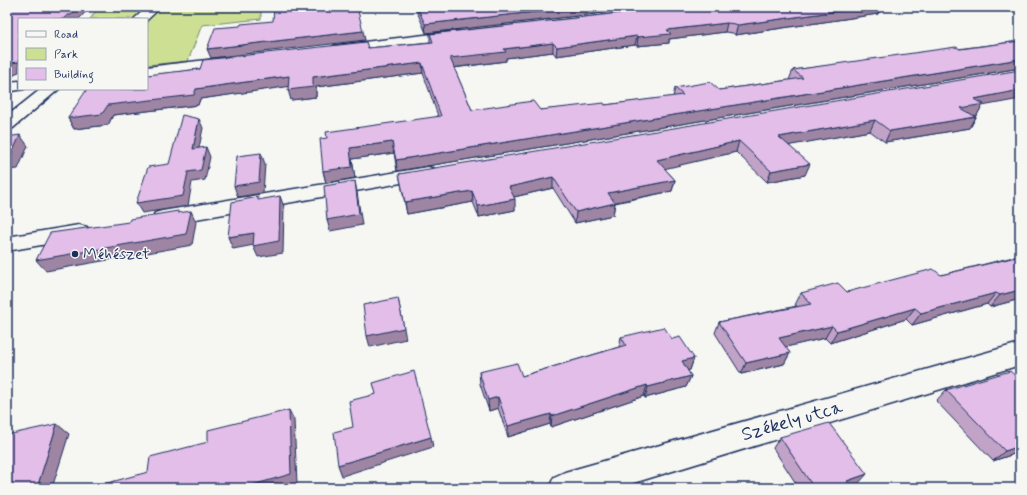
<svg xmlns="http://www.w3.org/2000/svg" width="1027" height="495" font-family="Mynerve,sans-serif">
<rect width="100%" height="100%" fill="#f6f6f2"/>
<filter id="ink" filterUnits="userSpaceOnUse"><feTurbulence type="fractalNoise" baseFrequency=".025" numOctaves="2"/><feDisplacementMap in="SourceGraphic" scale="8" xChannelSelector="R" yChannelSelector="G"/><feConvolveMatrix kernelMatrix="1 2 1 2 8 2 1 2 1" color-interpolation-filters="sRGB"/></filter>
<g filter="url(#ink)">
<path fill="#cddf93" stroke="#748778" d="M99 7H261V19L202 25 188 61 147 65V19H90Z"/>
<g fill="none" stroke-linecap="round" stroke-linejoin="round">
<g stroke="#1b2f5e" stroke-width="3">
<path id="minor" d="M147 7H161L147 20 134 19Z
M459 31 464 32 466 35 464 38 338 53 333 52 331 49 333 46 338 45Z
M232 57 237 58 239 61 237 64 147 75V67Z
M19 81V89H24L7 92V82Z
M41 89H59L13 128 7 129V116Z
M428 167 435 169 437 173 435 177 162 225 155 223 152 218 155 213 162 211Z
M79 225 87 227 90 232 87 237 7 251V237Z
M1020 343V365L617 488H549L554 477 565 472Z"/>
</g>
<use href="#minor" fill="#f6f6f2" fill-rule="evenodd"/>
</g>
<path fill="#c2a3c8" stroke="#1b2f5e" d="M415 7H657L426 33Z
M675 7H881L878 14 735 35 733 33 725 32 669 39V43L637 46 635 45 556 56 553 52 506 58V61L454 68 472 110H540L605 105 673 97 675 88 719 90 789 80 793 70 1020 41V68L397 171 394 153 352 159 355 178 326 183 323 171 438 116 423 73 316 87V97L291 100 289 86 200 99 198 105 113 115 108 125 74 129 68 118 200 69 368 48 430 42V34Z
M982 106 977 115H973L976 117 970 128 885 142 870 131 789 145 805 175 767 182 736 152 664 168 675 180 672 191 615 203 613 215 575 223 553 188 514 197 515 210 479 217 473 202 407 214 399 174Z
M1020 253V299L990 307 987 304 912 325 906 319 830 343 825 338 785 347 790 353 784 364 741 374 715 333 719 322 797 306 795 305 801 293 847 292 941 275 1017 256Z
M621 337 672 339 694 358 690 370H687L691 376 686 387 645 398 644 396 551 427 550 424 508 437 498 408 489 411 480 384 479 372 522 376 619 347Z
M1020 380V452L993 461 936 401 946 390Z
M780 437 858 484 851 487 852 488H799L773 448Z"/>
<path fill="#9e85a3" stroke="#1b2f5e" d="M78 7H90L79 19H64L67 15Z
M581 7H657L426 33 425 24Z
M868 7H881L878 14 735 35 738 25Z
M727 23 725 32 669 39V43L637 46 638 37 667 30Z
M363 31 365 40 211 58 207 49Z
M637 36 635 45 556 56 557 47Z
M553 43V52L506 58V61L451 68 450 58 504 49Z
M1020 59V68L397 171 396 160Z
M19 62V72L16 73 10 80 7 81V66L10 63Z
M422 63 423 73 316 87V97L291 100 288 90 313 77Z
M289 76 292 86 200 99 198 105 113 115 108 125 74 129 68 118 108 105 196 89Z
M1020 90V99L982 106 977 115 955 119 961 108 974 99Z
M976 117 970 128 885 142 890 131Z
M199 119 203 128 197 158 193 149Z
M875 120 870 131 775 148 779 137Z
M20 135 28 146 18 169 7 170V158Z
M739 141 736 152 655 171 657 160Z
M392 142 394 153 352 159 355 178 326 183 323 171 350 148Z
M206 147 210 157 205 180 192 182 188 206 142 213 136 203 188 172Z
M261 153 265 164 263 193 238 197 234 186Z
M810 164 805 175 767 182 771 171Z
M553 177V188L509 198V187Z
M675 180 672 191 606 204 608 193Z
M355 181 357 192 362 225 330 231 327 220Z
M472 191 473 202 407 214 405 202Z
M280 196 284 207 283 253 258 257 253 246Z
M515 199V210L479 217 478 206Z
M615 203 613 215 575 223 576 212Z
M191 211 196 222 192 245 46 271 36 260Z
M254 233 259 244 233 249 228 237Z
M1020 290V299L990 307 1000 295Z
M996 293 987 304 912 325 921 313Z
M398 298 406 339 370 347 367 336Z
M915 308 906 319 830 343 837 331Z
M832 326 825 338 773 350 779 338Z
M790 353 784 364 741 374 746 363Z
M694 358 690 370 678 373 682 361Z
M691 376 686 387 645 398 648 387Z
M647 385 644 396 551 427 552 416Z
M498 397V408L489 411 488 400Z
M289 410 294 420 297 484 284 488H242Z
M551 414 550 424 508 437V426Z
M57 424 69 434 52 488H37Z
M431 437 433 447 342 476 338 465Z
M1020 446V452L993 461 1005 451Z
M867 474 858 484 846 488 847 481Z"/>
<path fill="#e2bee9" stroke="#1b2f5e" d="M17 7H78L71 15H67L64 19H19V62L10 63 7 66V8Z
M274 7H357L363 31 207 49 215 28 240 26 241 24 273 21Z
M417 7H581L425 24Z
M675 7H868L738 25 735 24 727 23 667 30 671 34 638 37 637 36 557 47 553 43 504 49 506 52 450 58 472 110 533 101 540 110 604 103 605 105 683 95 675 88 710 82 719 90 803 78 793 70 956 47 960 49 1020 41V59L396 160 392 142 350 148 352 167 323 171 320 139 327 138 326 132 441 116 422 63 313 77V87L288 90 289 76 196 89 194 95 108 105 102 114 68 118 87 89H147V75L200 69 203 60 366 42 368 48 433 42 430 34Z
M1020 70V90L974 99 984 104 961 108 976 117 890 131 875 120 779 137 810 164 771 171 739 141 657 160 675 180 608 193 615 203 576 212 553 177 509 187 515 199 478 206 472 191 405 202 399 174Z
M182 115 199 119 193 149 206 147 201 170 188 172 183 196 136 203 148 167 169 164Z
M20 135 10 158H7V137Z
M261 153 259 182 234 186 237 156Z
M355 181 359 214 327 220 324 186Z
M280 196 279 241 253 246 254 233 228 237 232 202 258 197V200Z
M178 211V213L191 211 186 234 36 260 50 233 129 222 130 219Z
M1020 256V290L1000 295 996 293 921 313 915 308 837 331 832 326 779 338 790 353 746 363 719 322 811 304 801 293 838 283 847 292 933 269 941 275Z
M398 298 404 328 367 336 363 305Z
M664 327 672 339 680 337 694 358 682 361 691 376 648 387 647 385 552 416 551 414 508 426 498 397 488 400 479 372 517 363 522 376 626 345 621 337Z
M414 371 431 437 338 465 334 432 353 427 349 401 376 394 373 383Z
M1010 371 1020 380V446L1005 451 946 390Z
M289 410 291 474 242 488H89L148 472 150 457 208 442V430Z
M829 423 867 474 847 481 852 488H814L780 437Z
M57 424 37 488H7V435Z
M654 483 656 488H638Z"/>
</g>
<circle fill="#1b2f5e" stroke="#f6f6f2" stroke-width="1.5" cx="75" cy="254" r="4"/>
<g text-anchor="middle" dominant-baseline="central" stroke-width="3" stroke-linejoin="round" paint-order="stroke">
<g font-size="16" fill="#1b2f5e" stroke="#f6f6f2" text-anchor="start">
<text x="83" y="254">Méhészet</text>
</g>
<g font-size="19" fill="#1b2f5e" stroke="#f6f6f2">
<text transform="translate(792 421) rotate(-16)">Székely utca</text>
</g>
</g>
<rect width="1027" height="495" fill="none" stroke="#f6f6f2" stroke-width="24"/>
<rect x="12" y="12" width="1003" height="471" fill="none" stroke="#1b2f5e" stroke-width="1.5" filter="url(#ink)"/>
<rect x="18" y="18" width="130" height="72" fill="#f6f6f2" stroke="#9ea6b7"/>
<rect x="26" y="31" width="20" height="6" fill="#f6f6f2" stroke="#9ea6b7"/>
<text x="54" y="38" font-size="12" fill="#1b2f5e">Road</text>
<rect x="26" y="48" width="20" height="12" fill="#cddf93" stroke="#9ea6b7"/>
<text x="54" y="58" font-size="12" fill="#1b2f5e">Park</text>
<rect x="26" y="68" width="20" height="12" fill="#e2bee9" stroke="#9ea6b7"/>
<text x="54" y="78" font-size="12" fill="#1b2f5e">Building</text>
</svg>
